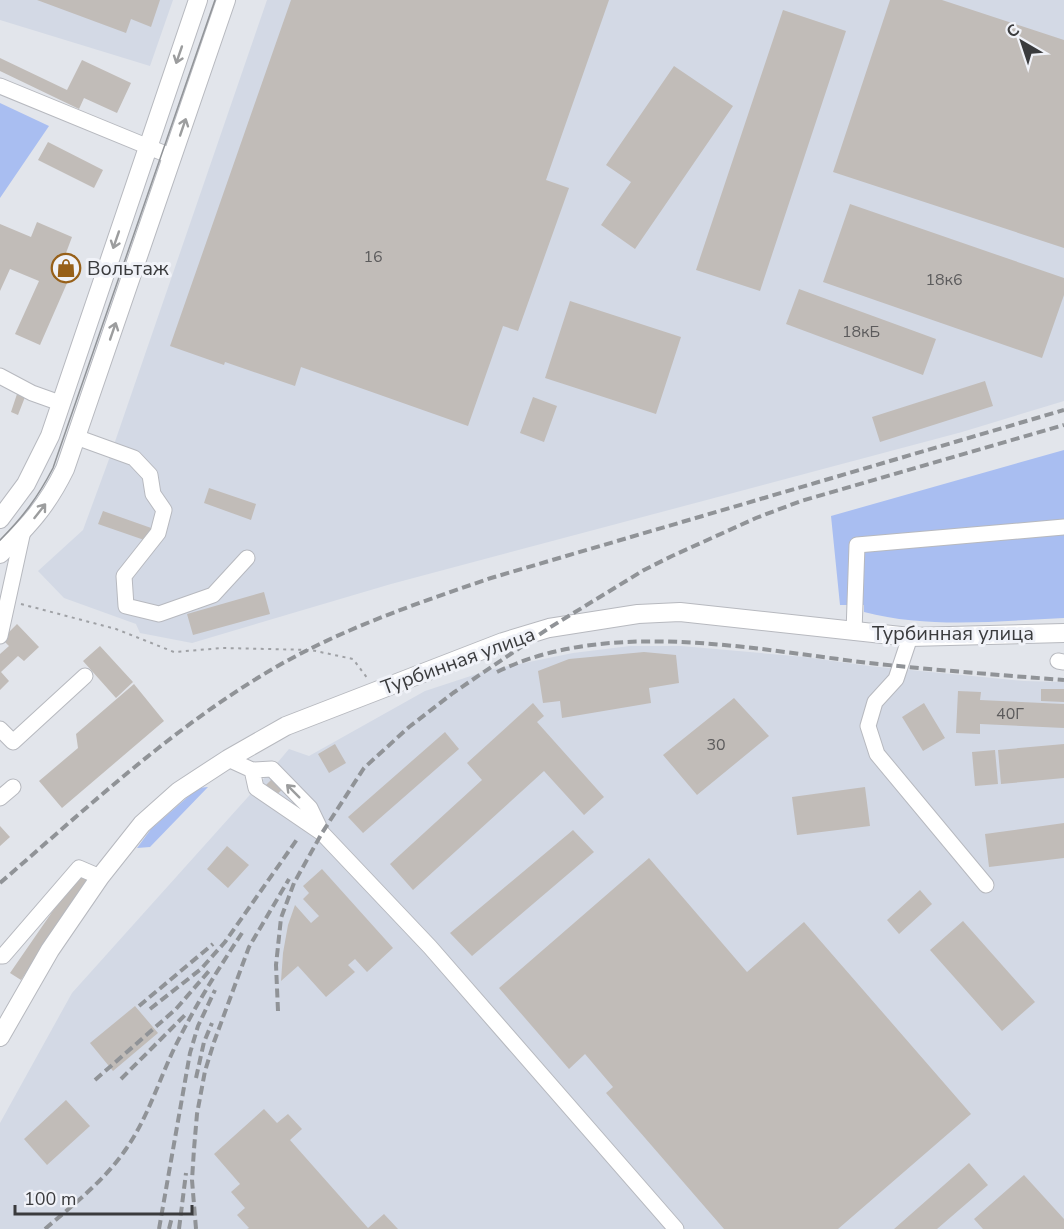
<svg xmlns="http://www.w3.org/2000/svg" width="1064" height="1229" font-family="'Nunito Sans',sans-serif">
<rect width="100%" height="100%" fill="#e2e5eb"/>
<path fill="#d3d9e5" d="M0 0H173L150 66 0 20Z
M267 0H1064V401L962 432 391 584 192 643 140 633 136 624 64 598 38 571 83 530 108 462Z
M630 646H681L805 657 869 666 1024 681 1064 682V1229H0V1123L72 993 256 788 289 749 309 756 425 691 489 670 573 653Z"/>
<path fill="#a9bef1" d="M0 103 49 126 0 198Z
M1064 450V618C998 621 929 629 864 612V605H840L831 516Z
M208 787 150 847 137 848 151 829 198 788Z"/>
<path fill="#c1bcb8" d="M37 0H160L151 27 131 19 126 33Z
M291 0H609L546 180 569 188 518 331 503 326 468 426 301 367 295 386 225 362 224 365 170 346Z
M890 0H942L1064 40V248L833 172Z
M783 10 846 31 760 291 696 270Z
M0 58 67 90 82 60 131 83 117 113 84 98 79 109 0 71Z
M674 66 733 106 635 249 601 225 631 182 606 165Z
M48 142 103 170 94 188 38 160Z
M850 204 1064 278V295L1042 358 823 282Z
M37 222 72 237 66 253 78 258 40 345 15 334 39 281 10 269 0 291V224L31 237Z
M799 289 936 339 923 375 786 324Z
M570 301 681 337 656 414 545 378Z
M985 381 993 406 880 442 872 417Z
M17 394 25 397 18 415 11 412Z
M533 397 557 406 544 442 520 433Z
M209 488 256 504 251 520 204 503Z
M103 511 154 529 150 542 98 524Z
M264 592 270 614 193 635 187 614Z
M17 624 39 647 24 661 18 656 1 672 9 681 0 690V654L9 646 2 639Z
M100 646 133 682 116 698 83 661Z
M644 652 676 655 679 683 649 688 651 703 562 718 560 701 543 703 538 671 569 659Z
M134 684 164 721 62 808 39 781 78 748 76 734Z
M1041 689H1064V702L1041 701Z
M958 691 981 692 980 700 1064 704V728L980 724V734L956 733Z
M734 698 769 736 697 795 663 755Z
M533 703 544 716 537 722 604 797 584 815 544 771 413 890 390 864 482 780 467 763Z
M924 703 945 738 923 751 902 717Z
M445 732 459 749 363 833 348 817Z
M335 744 346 763 329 773 318 754Z
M1064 744V778L1001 784 998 750Z
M995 750 998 784 975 786 972 752Z
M273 778 284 788 275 796 265 786Z
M865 787 870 826 797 835 792 797Z
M1064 823V858L989 867 985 834Z
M0 826 10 837 0 846Z
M573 830 594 852 472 956 450 933Z
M227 846 249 865 228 888 207 869Z
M649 858 747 972 804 922 971 1114 838 1229H724L606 1093 613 1087 585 1054 569 1069 499 988Z
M322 869 393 948 367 972 355 959 348 965 355 972 326 997 298 966 281 981 283 953 288 925 295 905 311 923 319 916 303 899 309 893 303 886Z
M79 873 89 880 21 980 10 973Z
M920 890 932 904 899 934 887 920Z
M963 921 1035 1002 1002 1031 930 950Z
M135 1006 158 1033 113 1071 90 1043Z
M66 1100 90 1126 47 1165 24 1139Z
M264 1109 277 1123 288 1114 302 1129 290 1140 368 1228 384 1214 398 1229H247L249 1228 237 1215 245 1208 231 1192 240 1184 214 1154Z
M969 1163 988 1185 937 1229H894Z
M1024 1175 1064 1219V1229H983L974 1219Z"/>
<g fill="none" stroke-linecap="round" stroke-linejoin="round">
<g stroke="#b7b9bf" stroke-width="17">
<path id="minor" d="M0 86 173 157
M0 376 32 393 60 403
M76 437 134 458 150 475 153 494 164 510 158 533 124 576 126 606 159 614 213 595 247 558
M854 632 857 545 1064 527
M0 636 23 531
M910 637 896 679 875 702 868 726 877 754 986 885
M1058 661 1064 662
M0 729 13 742 85 676
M228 759 252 770 272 769 310 808 321 831
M252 770 256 788 322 833 430 947 676 1229
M0 798 13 787
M0 956H3L79 868 100 877"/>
</g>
<g stroke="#b7b9bf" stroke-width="20">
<path id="major" d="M0 519 26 484 50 436 198 0
M0 554C29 525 47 506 65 469L226 0
M0 1037 50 950 100 877 142 824 179 791 228 759 286 726 503 642 549 628 638 614 680 612 910 637 1064 633"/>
</g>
<path stroke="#9fa1a5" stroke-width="2" stroke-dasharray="3 4.5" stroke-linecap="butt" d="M21 604 116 629 174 652 222 648 311 650 353 659 368 679"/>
<use href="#minor" stroke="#fff" stroke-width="15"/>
<use href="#major" stroke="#fff" stroke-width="18"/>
<path stroke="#909397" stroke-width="1.5" d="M0 540C23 517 38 497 53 468L215 0"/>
<path stroke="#909397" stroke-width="4" stroke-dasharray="9 4.5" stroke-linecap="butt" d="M497 672C607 618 752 649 869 663 934 670 999 675 1064 680
M0 883C88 807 174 726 276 667 344 628 418 603 491 578L1064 410
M139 1006 213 944
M150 1009 201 969 225 942 298 838
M278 1011 276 965 281 918 294 883 322 833 364 768 409 727 453 693 549 628 644 570 672 556 756 518 801 501 1064 425
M196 1078 204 1042 212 1023
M121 1079 186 1014
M95 1080 176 1009 209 971
M45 1229C74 1204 104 1181 126 1149 147 1119 158 1083 173 1051 193 1009 217 971 242 933
M159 1229 190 1053 198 1026 215 990
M169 1229 172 1217
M179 1229 186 1173
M196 1229 192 1180 194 1149 197 1114 205 1071 214 1042 249 947 289 879"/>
</g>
<defs><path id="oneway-shaft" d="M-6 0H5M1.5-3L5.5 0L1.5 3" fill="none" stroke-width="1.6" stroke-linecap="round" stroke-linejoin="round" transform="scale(1.5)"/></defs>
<g stroke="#9c9d9e">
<use href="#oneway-shaft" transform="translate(179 55) rotate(109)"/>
<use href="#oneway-shaft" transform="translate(183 127) rotate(-71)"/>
<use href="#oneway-shaft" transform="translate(116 240) rotate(109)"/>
<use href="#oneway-shaft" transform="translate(113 331) rotate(-71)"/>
<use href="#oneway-shaft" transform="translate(40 511) rotate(-52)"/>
<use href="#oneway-shaft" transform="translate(293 791) rotate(-135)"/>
</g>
<defs>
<g id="shop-ring" transform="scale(1.5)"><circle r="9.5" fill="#f0f2f8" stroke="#976019" stroke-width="1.5"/><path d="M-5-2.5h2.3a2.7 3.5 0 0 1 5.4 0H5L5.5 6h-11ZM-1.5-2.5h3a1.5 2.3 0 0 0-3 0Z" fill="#976019"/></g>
</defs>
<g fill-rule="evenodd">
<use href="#shop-ring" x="66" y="268"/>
</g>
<g text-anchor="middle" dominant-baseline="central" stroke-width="6" stroke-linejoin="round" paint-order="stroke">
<g font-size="16" fill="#5c5b5c">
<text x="373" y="257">16</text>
<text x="944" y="280">18к6</text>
<text x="861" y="332">18кБ</text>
<text x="1010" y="714">40Г</text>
<text x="716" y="745">30</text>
</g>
<g font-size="20" fill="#3a3b3d" stroke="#f0f2f8" text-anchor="start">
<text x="87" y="268">Вольтаж</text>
</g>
<g font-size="20" fill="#3a3b3d" stroke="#f0f2f8">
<text x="953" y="633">Турбинная улица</text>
<text transform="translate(458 661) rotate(-20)">Турбинная улица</text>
</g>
</g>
<g transform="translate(1022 42) rotate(321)" stroke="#f0f2f8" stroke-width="4.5" paint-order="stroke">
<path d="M0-4.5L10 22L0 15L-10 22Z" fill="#3a3b3d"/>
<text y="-9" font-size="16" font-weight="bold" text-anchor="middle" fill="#3a3b3d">С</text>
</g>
<path d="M15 1205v9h177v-9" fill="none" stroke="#3a3b3d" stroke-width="3"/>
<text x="24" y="1205" font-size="18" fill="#3a3b3d" stroke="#f0f2f8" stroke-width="4.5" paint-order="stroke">100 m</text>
</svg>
